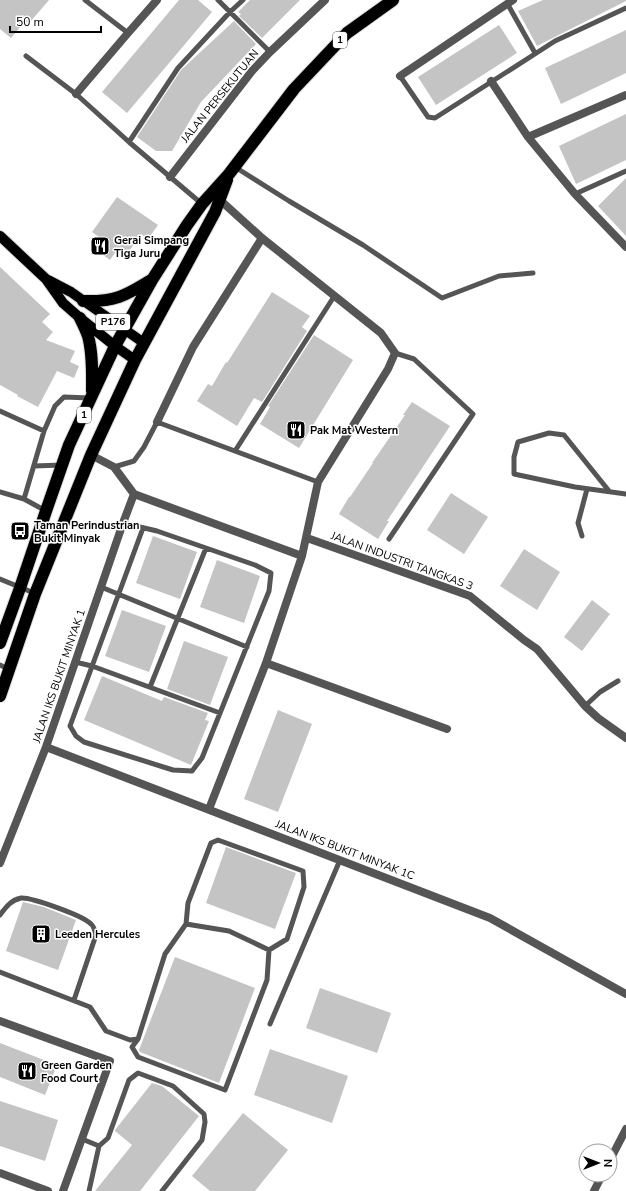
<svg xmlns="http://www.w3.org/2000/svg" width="626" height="1191" font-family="'Nunito Sans',sans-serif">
<rect width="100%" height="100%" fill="#fff"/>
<path fill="#c4c4c4" d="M0 0H49L31 21 22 25 11 38 0 29Z
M179 0H198L212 12 127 113 102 92Z
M250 0H300L262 38 239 16 241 14 238 12Z
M543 0H626V1L537 46 518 11Z
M234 21 256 44 201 102 172 151H156L137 137 181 70Z
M499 25 517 53 436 105 418 77Z
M626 30V73L561 104 545 68Z
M626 114V160L576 184 559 146Z
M626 178V236L598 206Z
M117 197 158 225 148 239 141 234 125 257 117 250 110 260 92 247 99 237 92 232Z
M0 267 50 314 42 322 53 332 46 340 75 351 70 362 79 366 74 378 57 371 38 407 17 396 18 395 0 385Z
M272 292 310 316 302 327 307 331 262 402 254 398 237 426 197 401 208 384 212 386 226 362 227 363Z
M314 335 353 360 299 448 260 424 270 407 268 406Z
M412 402 450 426 387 521H389L378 539 339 514 349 497H350L373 463H372L405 415H403Z
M451 493 488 517 464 554 427 530Z
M153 536 197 552 180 599 136 583Z
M524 549 560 572 537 610 500 586Z
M217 560 260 576 244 623 200 607Z
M592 600 610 614 582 651 564 637Z
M122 610 166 626 149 672 105 656Z
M184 641 228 657 210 705 167 689Z
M102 676 162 701 164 697 208 713 205 720 209 721 191 765 84 720Z
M278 710 312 724 278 812 244 799Z
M226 847 296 873 275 929 206 903Z
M23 902 44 907 76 920 58 970 6 951Z
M175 957 255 988 219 1083 140 1052 139 1050Z
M320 988 391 1013 377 1053 306 1028Z
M0 1043 57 1065 45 1095 0 1077Z
M270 1049 348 1076 332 1123 254 1095Z
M152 1083 162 1086 199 1116 140 1191H95L132 1145 115 1131V1130Z
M0 1101 58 1120 45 1161 0 1146Z
M243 1113 288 1150 255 1191H210L192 1176Z"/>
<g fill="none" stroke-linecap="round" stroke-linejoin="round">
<g stroke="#dbdbdb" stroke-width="12">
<path id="primary" d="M0 236 46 279 63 303 80 318 115 346 135 360
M48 280 71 292 144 343"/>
</g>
<g stroke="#dbdbdb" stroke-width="14">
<path id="highway" d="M83 301C115 302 125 296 151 280
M80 318C83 324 86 330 88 336 93 354 92 373 92 391
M0 643 20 588 46 511 69 445 115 346 152 280 187 225 202 204 229 174 294 89 347 33 393 0
M0 696 35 594 91 455 135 360 215 212 227 180"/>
</g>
<path stroke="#555" stroke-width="5" d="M85 0 128 33
M218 0 270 52
M507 3 535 53
M26 56 76 94 129 142 202 204
M400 76 428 117 435 118 555 41 626 8
M129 142 178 68 230 12 243 0
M235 167 289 201 363 245 442 298 499 276 533 273
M575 194 626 171
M0 411 44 431
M235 451 335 295
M34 466 62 465
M114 467 134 461 144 447 157 422 318 482
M609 491 564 435 549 433 518 442 514 457V474L575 487 626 494
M0 492 24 499 46 511
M24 499 44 431 55 406 64 397 90 398
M123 523 157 531 255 565 271 573 269 591 202 758 192 771 173 770 84 742 76 736 70 726 143 528
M582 536 578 523 587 489
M389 539 473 414 414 359 395 353
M0 579 34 593
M101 587 247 647
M75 662 92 666 220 713
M0 665 8 669
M150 687 206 548
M585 706 600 692 618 681
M0 915C6 907 11 900 21 898 31 897 84 916 91 924 94 926 95 932 96 935L74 1000
M186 924 229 931 269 950
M0 972 90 1007 106 1031 130 1040 138 1039 132 1047 138 1057 225 1090 267 980 269 950
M270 1024 340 860
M138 1039 165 954 186 924 188 903 211 843 218 840 303 871 304 887 287 939 269 950
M82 1139 99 1146 108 1138 129 1080 138 1073 173 1086 204 1114 205 1122 202 1140 162 1191
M89 1191 99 1146"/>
<path stroke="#555" stroke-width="8" d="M400 76 513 0
M491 81 528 137 575 194 626 247
M76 94 128 33 157 0
M528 137 626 95
M170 177 252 71 270 52 325 0
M157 422 193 347 262 238
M91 455 114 467 134 494 302 556
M307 538 470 596 524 640 537 649 585 706 598 718 626 738
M266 663 447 729
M46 747 490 918 626 994
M209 809 266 663 302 556 318 482 388 369 395 353 381 333 262 238 220 200
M0 863 46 747 123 523 134 494
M0 1021 110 1061 63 1191
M610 1160 626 1129
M0 1173 48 1191
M594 1191 602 1175"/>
<use href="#primary" stroke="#000" stroke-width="10"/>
<use href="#highway" stroke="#000" stroke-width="12"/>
</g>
<defs>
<g id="restaurant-square" transform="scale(1)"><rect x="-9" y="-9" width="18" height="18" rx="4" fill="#000" stroke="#fff"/><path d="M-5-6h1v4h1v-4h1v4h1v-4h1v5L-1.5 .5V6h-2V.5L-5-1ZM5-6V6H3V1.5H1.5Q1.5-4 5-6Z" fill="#fff"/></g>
<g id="bus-square" transform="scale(1)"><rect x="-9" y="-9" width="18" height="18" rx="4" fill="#000" stroke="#fff"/><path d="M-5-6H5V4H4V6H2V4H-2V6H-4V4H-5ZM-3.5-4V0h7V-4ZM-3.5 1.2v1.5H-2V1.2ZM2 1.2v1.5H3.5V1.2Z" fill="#fff"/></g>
<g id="building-square" transform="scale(1)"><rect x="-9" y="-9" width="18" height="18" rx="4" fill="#000" stroke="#fff"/><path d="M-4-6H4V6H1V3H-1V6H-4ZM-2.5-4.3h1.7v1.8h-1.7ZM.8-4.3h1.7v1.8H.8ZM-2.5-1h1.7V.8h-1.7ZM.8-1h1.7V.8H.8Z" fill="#fff"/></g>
</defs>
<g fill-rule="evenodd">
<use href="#restaurant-square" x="100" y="246"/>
<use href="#restaurant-square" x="296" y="430"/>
<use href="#bus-square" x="20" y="531"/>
<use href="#building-square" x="41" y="934"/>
<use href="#restaurant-square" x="27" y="1071"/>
</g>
<g text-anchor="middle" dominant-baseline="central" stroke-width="3" stroke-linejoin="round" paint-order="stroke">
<g fill="#fff" stroke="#4c4c4c" stroke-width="1">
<rect x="333" y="32" width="14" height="16" rx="3"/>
<rect x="96" y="314" width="34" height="16" rx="3"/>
<rect x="77" y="407" width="14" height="16" rx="3"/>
</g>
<g font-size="10" font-weight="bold" fill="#000">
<text x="340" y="40">1</text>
<text x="113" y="322">P176</text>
<text x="84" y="415">1</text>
</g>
<g font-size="11" fill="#000" stroke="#fff">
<text transform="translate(220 96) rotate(-51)">JALAN PERSEKUTUAN</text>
<text transform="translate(402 561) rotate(20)">JALAN INDUSTRI TANGKAS 3</text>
<text transform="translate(59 676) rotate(-71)">JALAN IKS BUKIT MINYAK 1</text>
<text transform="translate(345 850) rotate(21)">JALAN IKS BUKIT MINYAK 1C</text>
</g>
<g font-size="11" font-weight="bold" fill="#000" stroke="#fff" text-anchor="start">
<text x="114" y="240">Gerai Simpang<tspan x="114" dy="13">Tiga Juru</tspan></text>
<text x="310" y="430">Pak Mat Western</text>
<text x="34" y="525">Taman Perindustrian<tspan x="34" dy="13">Bukit Minyak</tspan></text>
<text x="55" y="934">Leeden Hercules</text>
<text x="41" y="1065">Green Garden<tspan x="41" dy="13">Food Court</tspan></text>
</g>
</g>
<g transform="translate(598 1163) rotate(90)"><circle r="19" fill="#ffffff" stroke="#999999"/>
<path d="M0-3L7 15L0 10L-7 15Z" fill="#000000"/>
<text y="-6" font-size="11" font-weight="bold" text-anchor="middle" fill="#000000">N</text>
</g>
<path d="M10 26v6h91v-6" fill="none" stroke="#000000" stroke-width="2"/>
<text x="16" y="26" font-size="12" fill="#000000" stroke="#ffffff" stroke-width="3" paint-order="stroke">50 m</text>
</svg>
